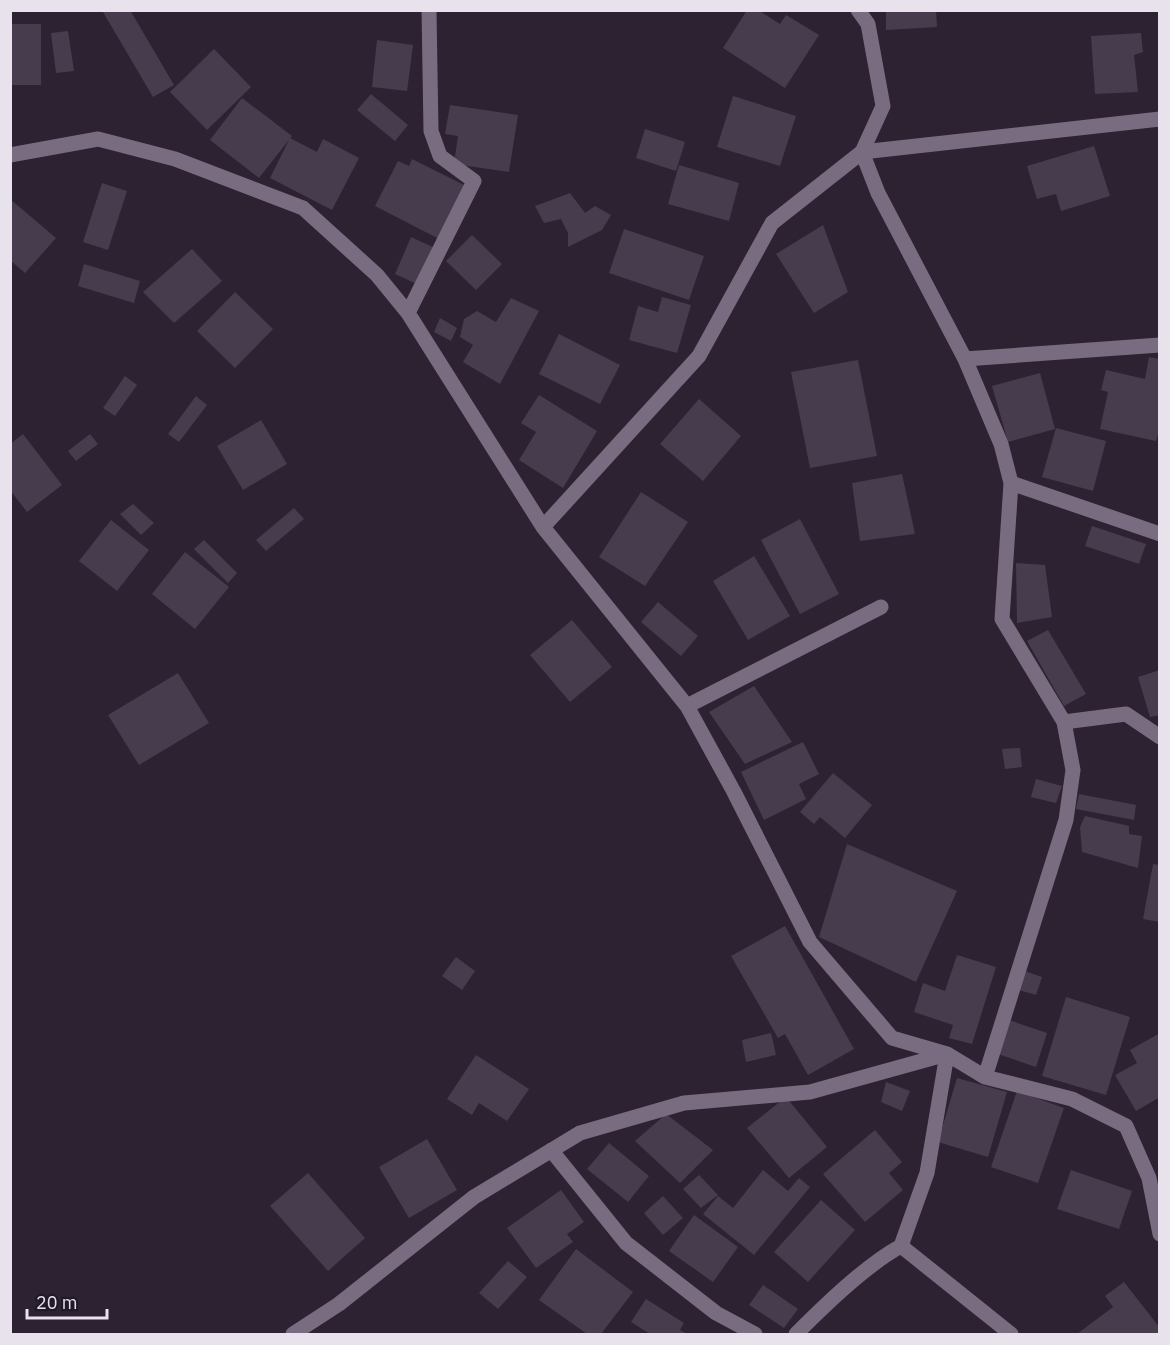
<svg xmlns="http://www.w3.org/2000/svg" width="1170" height="1345" font-family="'IBM Plex Sans',sans-serif">
<rect width="100%" height="100%" fill="#2c2232"/>
<path fill="#473c4d" d="M107 10H130L174 85 153 97 103 12Z
M747 10H758L780 24 786 15 819 35 785 88 723 48Z
M886 10H936L937 27 886 30Z
M10 24H41V85H10Z
M68 31 74 71 56 73 51 33Z
M1141 33 1143 52 1134 55 1138 92 1095 94 1091 36Z
M377 40 413 45 407 91 372 87Z
M214 49 251 87 207 130 170 92Z
M371 94 408 125 395 141 357 110Z
M733 96 796 116 780 166 717 147Z
M242 98 292 136 259 178 210 140Z
M450 105 518 115 509 172 454 164 458 136 445 134Z
M645 129 685 142 676 171 636 158Z
M290 138 317 152 323 139 359 158 332 210 270 178Z
M1094 146 1110 196 1061 211 1056 194 1037 199 1027 166Z
M412 159 468 187 441 240 375 206 398 161 409 166Z
M679 165 739 183 729 221 668 204Z
M102 183 127 191 108 250 83 242Z
M570 193 585 213 595 206 611 215 602 230 568 247V233L561 219 544 223 535 206Z
M10 199 56 238 25 273 10 260Z
M823 225 848 292 814 313 776 254Z
M624 229 704 256 689 300 609 273Z
M472 235 502 264 476 290 446 261Z
M411 237 435 248 419 285 395 274Z
M192 249 222 281 174 323 143 292Z
M84 264 140 281 134 303 78 286Z
M235 292 273 329 235 368 197 331Z
M662 297 691 305 677 353 629 340 638 306 658 312Z
M511 298 539 311 500 384 463 362 473 345 460 337 464 319 477 311 496 322Z
M440 318 457 328 451 341 434 332Z
M559 334 620 365 600 404 539 374Z
M1149 357 1160 359V427L1156 441 1100 429 1108 392 1101 390 1106 370 1145 379Z
M858 360 877 456 810 468 791 372Z
M1040 373 1055 429 1008 442 992 386Z
M125 376 137 385 115 416 103 408Z
M539 395 597 431 563 488 519 460 536 432 521 423Z
M196 396 207 405 179 442 168 434Z
M699 399 741 436 703 481 660 444Z
M261 420 287 464 243 490 217 446Z
M1056 428 1106 441 1093 491 1042 477Z
M23 434 62 485 27 512 10 490V444Z
M90 434 98 444 76 461 68 451Z
M902 474 915 534 860 541 852 483Z
M641 492 688 522 645 586 599 557Z
M133 504 154 523 141 535 120 514Z
M294 508 304 519 266 551 256 540Z
M800 519 839 594 800 614 761 540Z
M111 520 149 550 117 591 79 561Z
M1092 526 1146 544 1139 564 1085 546Z
M204 540 237 573 228 583 194 549Z
M185 552 229 587 195 629 152 594Z
M754 556 790 616 748 640 713 581Z
M1016 563 1045 565 1052 617 1017 623Z
M658 602 698 636 681 656 641 622Z
M572 620 612 667 570 702 530 655Z
M1048 630 1086 694 1064 706 1027 641Z
M1160 670V715L1150 717 1138 677Z
M178 673 209 723 139 765 108 715Z
M754 686 792 742 745 764 709 712Z
M803 742 819 774 799 784 806 799 764 820 741 772Z
M1020 748 1022 767 1005 769 1002 749Z
M833 773 872 805 845 838 820 817 814 824 800 812Z
M1036 779 1062 786 1056 803 1031 797Z
M1079 794 1136 805 1134 820 1076 809Z
M1085 816 1129 826V834L1142 836 1138 868 1082 852 1080 827Z
M847 844 957 891 916 982 819 937Z
M1153 864 1160 865V922L1143 919Z
M785 926 854 1049 808 1075 785 1034 778 1038 731 956Z
M957 955 996 967 972 1044 949 1038 953 1025 914 1012 923 983 945 991Z
M456 957 475 971 462 990 442 976Z
M1025 971 1042 977 1036 995 1019 990Z
M1066 997 1130 1017 1106 1095 1042 1076Z
M1009 1020 1047 1033 1036 1067 998 1054Z
M771 1033 776 1055 746 1062 742 1040Z
M1160 1033V1097L1136 1111 1115 1075 1137 1063 1130 1050Z
M476 1055 529 1089 507 1121 479 1103 472 1115 447 1099Z
M957 1078 1007 1092 988 1157 938 1142Z
M886 1082 910 1091 902 1111 881 1102Z
M1017 1091 1064 1108 1038 1183 991 1167Z
M786 1097 827 1147 789 1178 747 1128Z
M666 1114 713 1150 680 1183 635 1141Z
M875 1130 902 1162 889 1173 903 1190 865 1222 823 1174Z
M427 1139 457 1190 409 1218 379 1167Z
M609 1143 649 1176 628 1202 587 1169Z
M763 1170 788 1191 799 1178 810 1187 754 1255 703 1214 718 1196 733 1208Z
M1071 1170 1132 1191 1119 1229 1057 1209Z
M308 1173 365 1238 328 1271 270 1206Z
M699 1175 718 1195 701 1208 683 1189Z
M561 1190 584 1222 567 1234 573 1242 536 1268 507 1228Z
M663 1196 683 1218 663 1235 644 1213Z
M821 1200 855 1230 808 1282 774 1252Z
M694 1215 738 1247 713 1282 669 1251Z
M576 1249 633 1292 601 1334H587L539 1300Z
M508 1261 527 1277 498 1309 479 1293Z
M1124 1282 1160 1328V1334H1077L1113 1307 1105 1296Z
M763 1285 798 1309 784 1328 749 1305Z
M646 1299 684 1323 680 1330 687 1334H650L631 1322Z"/>
<g fill="none" stroke-linecap="round" stroke-linejoin="round">
<path stroke="#796c81" stroke-width="15" d="M858 10 868 24 883 106 862 152 878 193 965 359 1001 444 1011 483 1002 619 1064 722 1073 770 1066 820 985 1077
M10 155 98 139 175 159 303 208 377 275 408 313 543 527 687 706 734 792 810 942 892 1038 947 1054 985 1077 1072 1099 1126 1126 1149 1178 1160 1234
M408 313 474 181 440 156 431 131 429 10
M965 359 1160 345
M1011 483 1160 534
M543 527 699 356 772 223 862 152 1160 119
M687 706 881 607
M1064 722 1126 714 1160 737
M551 1150 626 1243 716 1313 755 1334
M901 1246 1011 1334
M293 1334 339 1304 474 1197 580 1133 684 1103 810 1092 947 1054 927 1173 901 1246C866 1265 824 1306 796 1334"/>
</g>
<rect width="1170" height="1345" fill="none" stroke="#e8e2ed" stroke-width="24"/>
<path d="M27 1309v9h80v-9" fill="none" stroke="#e8e2ed" stroke-width="3"/>
<text x="36" y="1309" font-size="18" fill="#e8e2ed" stroke="#221928" stroke-width="4.5" paint-order="stroke">20 m</text>
</svg>
